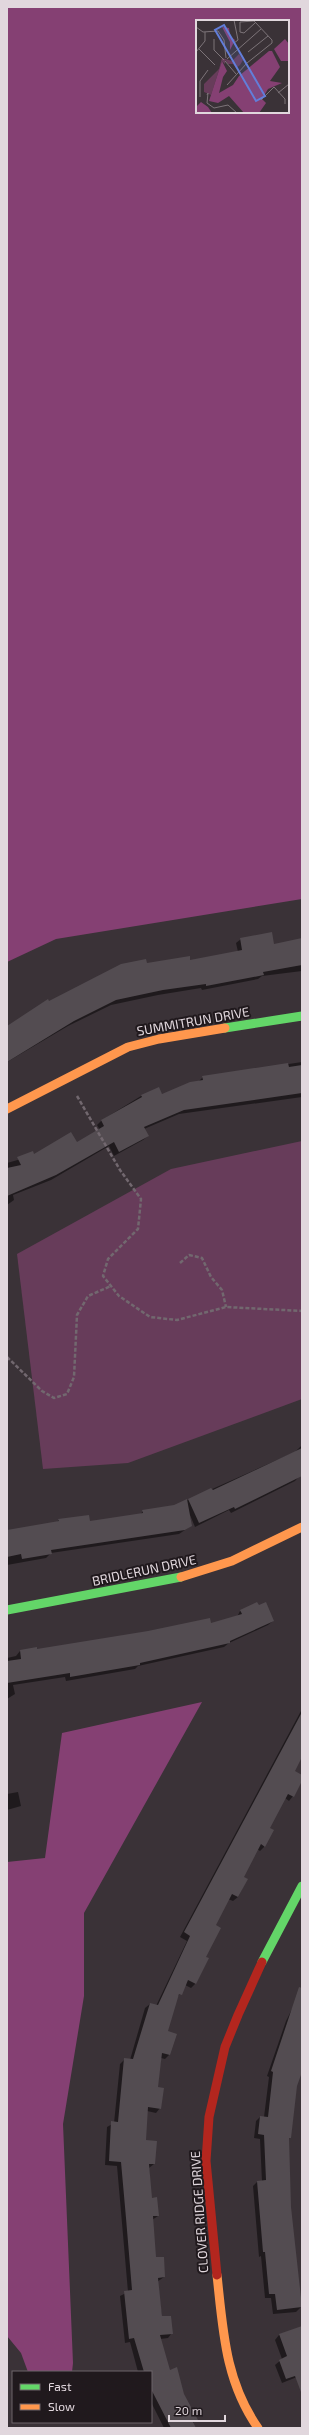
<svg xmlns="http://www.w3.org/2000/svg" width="309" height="2435" font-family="'Exo 2',sans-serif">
<rect width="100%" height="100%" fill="#3a3237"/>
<path fill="#673c5a" d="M302 1141V1399L128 1463 43 1469 17 1254 171 1169Z"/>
<path fill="#854073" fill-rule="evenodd" d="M7 7H302V899L56 939 7 962ZM197 21H288V112H197Z
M202 1702 84 1913V1996L63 2124 73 2363 72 2372H28L21 2353 7 2336V1862L45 1858 62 1733Z"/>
<path fill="#0007" d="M241 939 273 946 302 939V971L262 976 258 979 202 990 201 988 158 995 111 1005 68 1026 7 1062V1027L48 1002 147 964 190 961 238 952 236 943Z
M302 1062V1097L179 1114 144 1129 148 1136 143 1140 114 1156 109 1146 51 1180 13 1195 14 1200 7 1205V1163L77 1143 100 1130 97 1125 102 1120 141 1096 159 1089 162 1095 198 1082 203 1077Z
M302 1445V1473L295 1481 231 1513 229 1510 195 1527 190 1515 191 1526 179 1534 51 1553 46 1558 7 1565V1531L56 1523 59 1520 89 1522 140 1515 143 1511 174 1506 295 1452Z
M240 1611 273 1621 268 1625 229 1643 224 1647 138 1666 135 1669 66 1681 65 1677 13 1685 15 1694 7 1699V1658L16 1656 20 1651 36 1650 210 1624 237 1617Z
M302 1709V1755L293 1772 302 1776V1779L293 1796 289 1801 285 1798 268 1828 265 1846 260 1851 257 1849 242 1877 247 1879 238 1897 233 1901 228 1899 214 1926 196 1983 191 1988 185 1985 177 1998 166 2032 169 2055 165 2059 161 2058 157 2088 160 2108 156 2113 147 2111 145 2141 154 2164 149 2168 151 2199 158 2216 152 2220 155 2258 164 2277 157 2282 162 2317 172 2333 168 2338 160 2339 169 2371 196 2420 193 2423 195 2428H164L151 2402V2372H138L130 2342 125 2343 120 2296 128 2292 117 2166 105 2165 107 2127 114 2123 120 2064 125 2059 130 2060 145 2008 150 2004 156 2006 187 1941 180 1937Z
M18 1792 21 1806 7 1810V1794Z
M302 1999V2069L296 2086 290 2137 288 2140 290 2207 301 2307 296 2312 273 2314 271 2298H265L261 2256 259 2257 253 2186 257 2182H262L260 2139 254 2138 256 2121 260 2117H264L269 2077 267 2076 286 2021 295 2003Z
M301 2327 302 2375 282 2383 275 2365 282 2359 275 2340 279 2335Z"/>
<path fill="#534c51" d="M272 932 274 944 302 938V965L263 972 264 975 206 986V984L163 990 116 1000 74 1021 7 1062V1026L48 999 49 1001 121 964 146 959 147 963 190 956V960L242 950 240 938Z
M288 1063 289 1067 302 1065V1093L184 1110 144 1127 149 1136 119 1152 114 1142 56 1175 7 1196V1168L21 1165 17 1157 33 1151 34 1154 71 1132 77 1142 104 1126 101 1120 142 1097 141 1095 159 1087 162 1094 190 1082 203 1080 202 1076Z
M302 1448V1476L235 1509 234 1507 199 1523 188 1499 211 1488 213 1490Z
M187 1499 192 1526 185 1530 51 1550 52 1554 22 1559 21 1554 7 1557V1530L59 1521 58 1519 89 1515 90 1521 143 1513 142 1510 174 1505Z
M257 1602 259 1605 266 1602 274 1621 230 1641V1643L140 1663V1665L70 1677V1673L7 1683V1661L21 1659 20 1650 37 1647V1649L148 1631 210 1618 211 1623 242 1614 240 1610Z
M302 1712V1757L295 1771 302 1775V1781L294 1797 288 1794 270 1828 274 1830 265 1847 261 1844 244 1877 248 1879 238 1897 232 1894 216 1925 221 1928 206 1957 209 1958 196 1984 188 1980 182 1995 179 1994 168 2031 177 2034 170 2055 162 2053 158 2087 164 2088 161 2109 148 2107 146 2140 157 2141 155 2164H149L152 2198 157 2197 159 2216H153L156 2257H164L165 2277 158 2278 162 2316H171L173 2334 160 2335 170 2370 177 2367 184 2394 198 2420 193 2422 196 2428H171L151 2389V2372H144L134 2338 129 2339 124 2291 132 2290 126 2218 121 2162 109 2161 111 2121 118 2122 124 2058 133 2059 150 2003 158 2005 190 1936 184 1932Z
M299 1987 302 1988V2072L297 2086 291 2138H289L291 2207 302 2307 277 2310 275 2294H269L265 2252H263L257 2181 266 2180 264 2135 258 2134 260 2116 268 2117 273 2072 271 2071Z
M302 2326V2392H301L295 2376 286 2379 279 2360 287 2356 279 2334Z"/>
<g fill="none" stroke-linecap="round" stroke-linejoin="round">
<path stroke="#72686f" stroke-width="2.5" stroke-dasharray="4 2" stroke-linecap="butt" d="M77 1096 120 1170 141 1199 138 1229 108 1259 103 1276 119 1296 150 1317 177 1320 226 1307 302 1311
M180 1263 189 1255 202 1258 211 1277 222 1290 226 1307
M7 1357 42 1391 54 1398 67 1394 74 1377 77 1315 88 1296 111 1286"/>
<path stroke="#63d668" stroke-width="9" d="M225 1028 302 1016
M7 1610 181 1577
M262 1962 302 1886"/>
<path stroke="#ff974d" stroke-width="9" d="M7 1109 128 1047 159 1039 225 1028
M181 1577 232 1561 302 1527
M217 2275C223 2330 225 2381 258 2428"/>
<path stroke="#b3261e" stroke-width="9" d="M217 2275 206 2161 209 2117 225 2047 238 2015 262 1962"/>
</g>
<g text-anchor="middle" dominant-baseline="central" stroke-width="4" stroke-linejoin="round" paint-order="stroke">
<g font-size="13" fill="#e1d7dd" stroke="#20191d">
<text transform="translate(193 1021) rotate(-10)">SUMMITRUN DRIVE</text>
<text transform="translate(144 1570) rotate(-12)">BRIDLERUN DRIVE</text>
<text transform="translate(199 2212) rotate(-94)">CLOVER RIDGE DRIVE</text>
</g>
</g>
<g transform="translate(196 20)">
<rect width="93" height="93" fill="#3a3237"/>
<path d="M43 34 47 40 44 45 40 48 37 44H32L29 40V44L26 41 15 75 8 72V64L23 49 26 38 36 41Z" fill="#673c5a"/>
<path d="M26 7 33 8 34 16 39 20 34 30V22ZM89 19 93 24V41H85L78 29ZM73 31H76L84 47 74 61 86 63 72 69 66 79 70 83 63 93H48L33 76 22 83 13 81 26 41 31 51 27 57 23 73 37 65 43 56ZM5 82 12 87 16 93H0L1 86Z" fill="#854073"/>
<path fill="none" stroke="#7d7479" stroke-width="1" d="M38 0 42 20 38 23M0 7 7 12 22 11 28 20 30 38M18 19V30L28 40M3 29 19 45M0 32 9 21V12M52 32 72 16M31 39 65 9M29 41 40 54M31 65 51 43 76 23V20L59 2 58 1 44 2V12L48 13 59 3M82 73 93 64M11 75 12 73 11 83 18 88 32 85 41 93M68 76 65 80 78 67 89 79V84M4 77V61L12 50"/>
<path fill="#627eda" fill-opacity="0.15" stroke="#627eda" stroke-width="2" d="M28 5 69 76 60 81 19 10Z"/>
<rect width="93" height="93" fill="none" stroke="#e1d7dd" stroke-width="2"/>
</g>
<rect width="309" height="2435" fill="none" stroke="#e1d7dd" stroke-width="16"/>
<rect x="12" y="2371" width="140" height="52" fill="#20191d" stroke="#6d656a"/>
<rect x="20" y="2384" width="20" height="6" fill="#63d668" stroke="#6d656a"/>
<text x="48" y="2391" font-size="12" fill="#e1d7dd">Fast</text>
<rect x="20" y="2404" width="20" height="6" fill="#ff974d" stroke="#6d656a"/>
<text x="48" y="2411" font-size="12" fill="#e1d7dd">Slow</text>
<path d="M169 2415v6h56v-6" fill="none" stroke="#e1d7dd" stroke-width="2"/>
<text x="175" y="2415" font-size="12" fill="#e1d7dd" stroke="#20191d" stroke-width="3" paint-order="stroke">20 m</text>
</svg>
